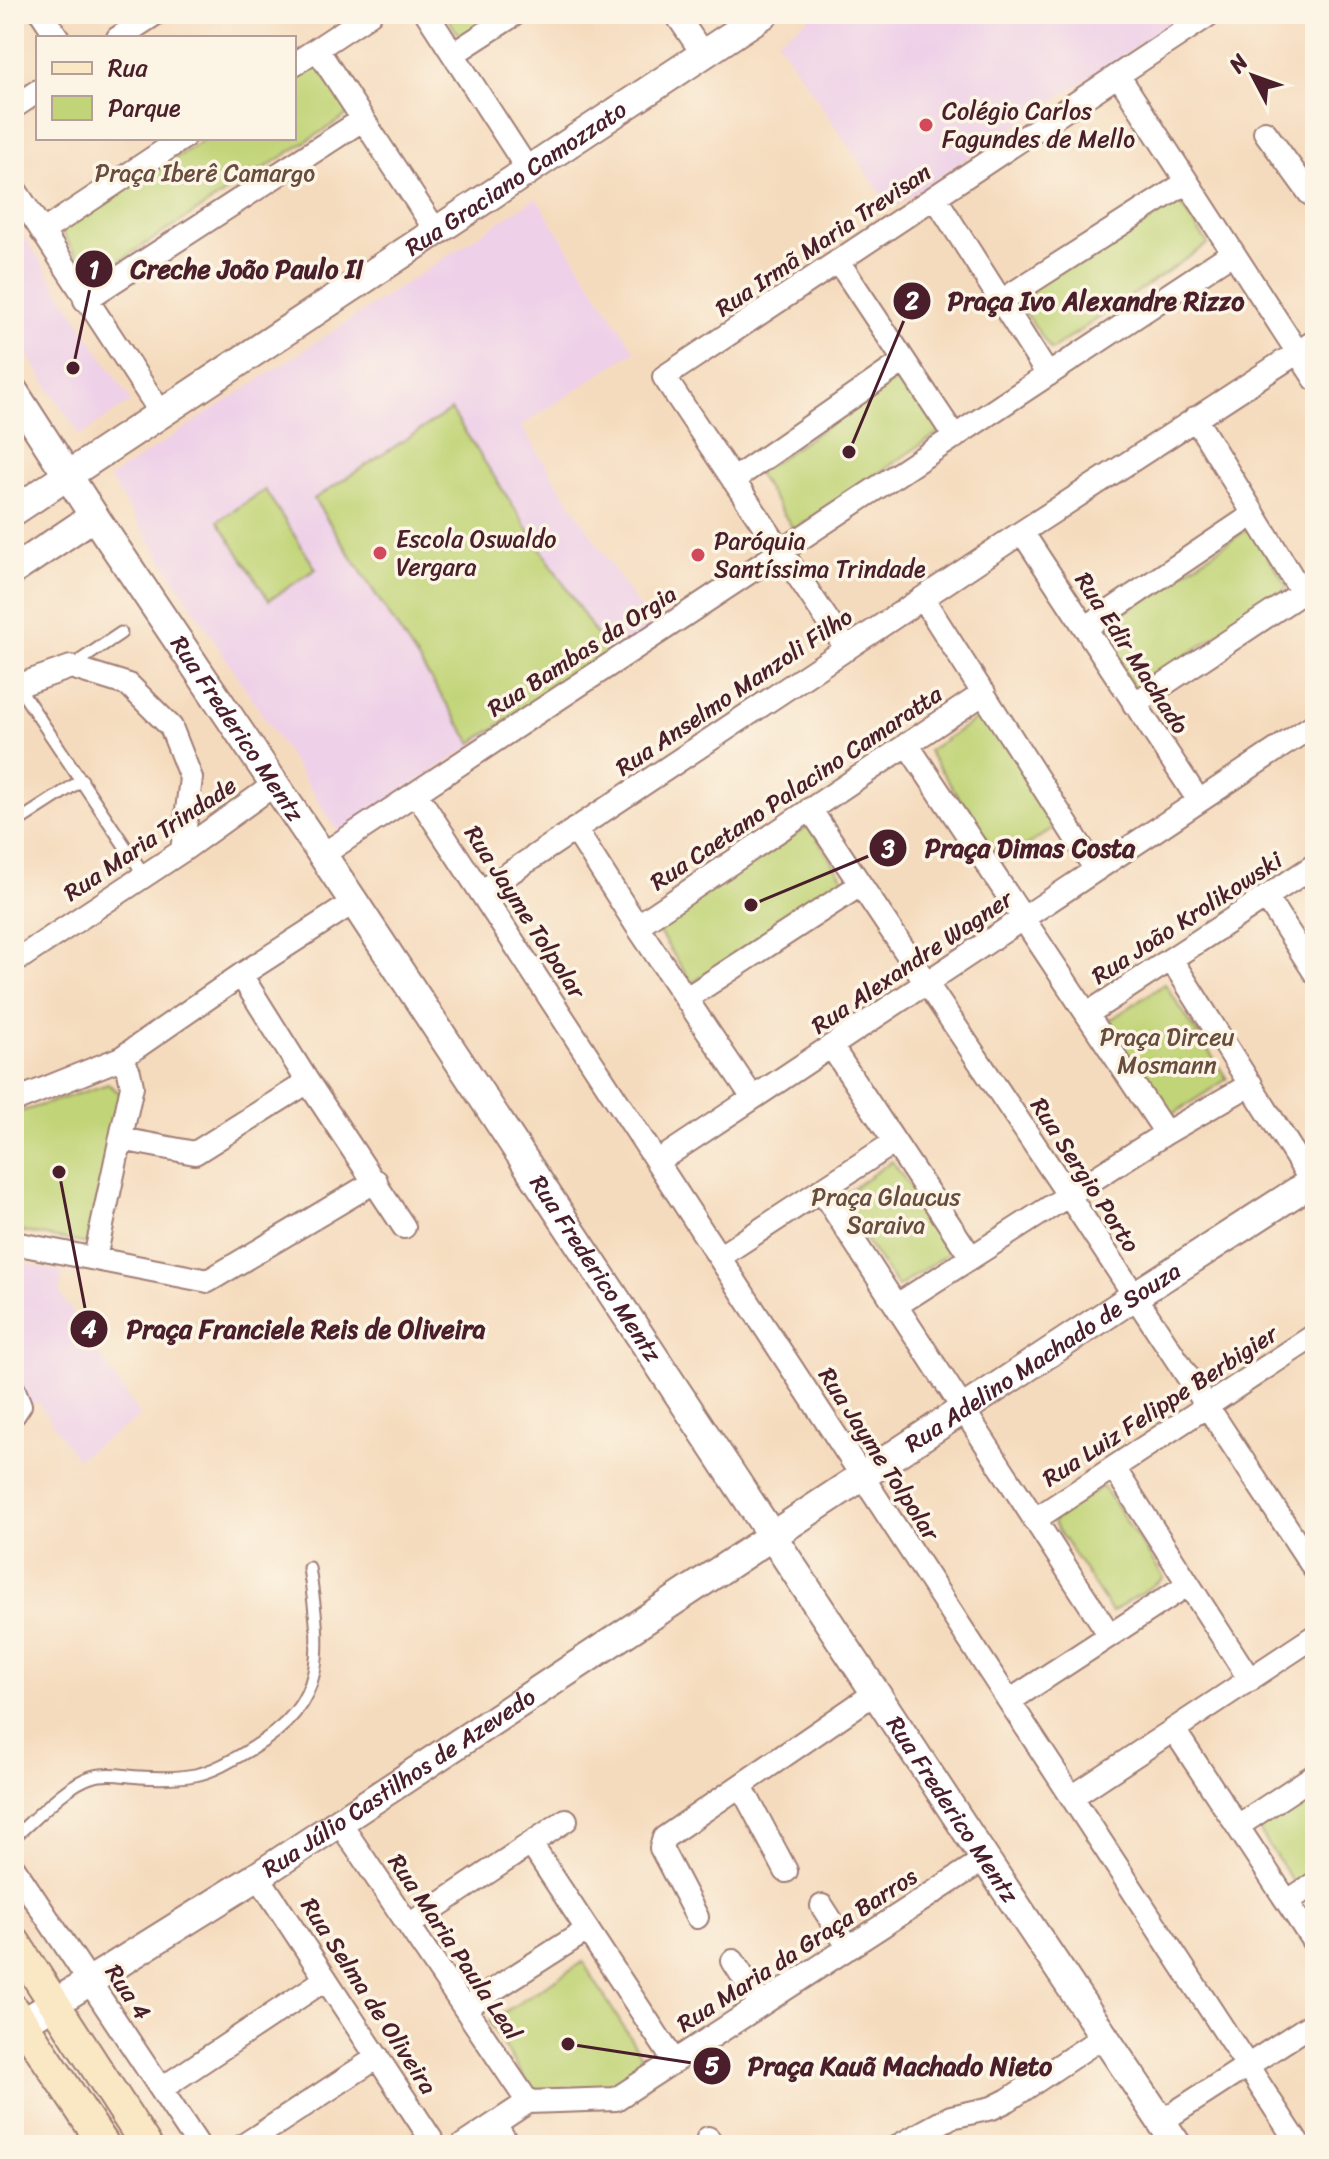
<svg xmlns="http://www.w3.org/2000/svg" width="1329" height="2159" font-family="Sriracha,sans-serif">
<rect width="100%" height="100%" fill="#fcf5e5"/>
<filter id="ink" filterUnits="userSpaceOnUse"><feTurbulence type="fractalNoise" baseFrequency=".0125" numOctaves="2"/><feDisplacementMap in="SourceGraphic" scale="16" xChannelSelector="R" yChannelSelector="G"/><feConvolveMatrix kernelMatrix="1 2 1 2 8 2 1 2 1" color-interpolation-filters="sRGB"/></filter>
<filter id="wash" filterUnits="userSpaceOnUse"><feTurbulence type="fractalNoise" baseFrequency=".006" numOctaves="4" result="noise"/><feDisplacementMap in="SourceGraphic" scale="32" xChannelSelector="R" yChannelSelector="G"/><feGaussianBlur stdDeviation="1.8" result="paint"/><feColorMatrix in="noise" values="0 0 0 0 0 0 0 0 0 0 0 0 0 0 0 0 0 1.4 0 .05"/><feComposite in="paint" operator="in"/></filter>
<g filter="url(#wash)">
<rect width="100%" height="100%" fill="#f5dbbe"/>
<path fill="#eed0e8" d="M816 14H1185L891 209 777 40Z
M536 198 635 351 521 426 652 628 339 833 109 478Z
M22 233 131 401 80 436 14 334V238Z
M14 1261 63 1272 59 1292 140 1417 76 1459 37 1401 30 1405 14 1379Z"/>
<path fill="#c1d477" stroke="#867a51" stroke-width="2" d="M445 14H497L461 38Z
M318 66 349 114 91 279 61 231 207 138H294V82Z
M1172 191 1208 244 1051 350 1015 297Z
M904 375 941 431 794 530 757 473Z
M451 410 609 654 472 743 314 499Z
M265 490 316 569 269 600 218 521Z
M1249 528 1288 587 1135 690 1096 632Z
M985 713 1059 824 1002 862 928 751Z
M809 826 846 883 692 983 655 926Z
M1165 984 1227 1079 1168 1117 1107 1022Z
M108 1084 121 1094 88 1244 14 1230V1114Z
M892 1161 953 1250 898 1287 837 1199Z
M1103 1486 1164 1578 1112 1612 1052 1521Z
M1315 1791V1872L1295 1885 1258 1829Z
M583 1962 647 2065 612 2087 533 2091 489 2022Z"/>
</g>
<g filter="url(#ink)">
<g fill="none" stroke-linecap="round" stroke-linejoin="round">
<g stroke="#a07d74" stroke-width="15">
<path id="service" d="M72 666 121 633
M17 685 145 876
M14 824 82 780
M14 1837C34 1820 67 1784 91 1777 107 1772 124 1776 140 1777 157 1778 179 1778 195 1775 215 1771 234 1759 251 1749 330 1702 321 1649 309 1568"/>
</g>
<g stroke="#a07d74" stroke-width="26">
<path id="minor" d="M42 14 58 38
M427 14 528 170
M676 14 703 54
M118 38 155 14
M317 49 436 231
M453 54 515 14
M294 64 370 14
M1118 75 1315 379
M14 107 38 91
M1265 132 1310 194 1315 196
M14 188 161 413
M935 197 1048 375
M42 232 183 138
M838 261 955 437
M85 300 362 120
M1001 301 1187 182
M1195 418 1302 593
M733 480 904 361
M1022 532 1199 801
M923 599 1096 870
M1085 628 1254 514
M847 649 664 377 1210 14
M14 687 71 667 129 685 171 727 191 778 182 851
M1134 704 1315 584
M907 744 1166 1133
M416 793 1299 2145
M810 809 1069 1196 1315 1570
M575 829 637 926 753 1098
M322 855 1232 253
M481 892 1022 532 1315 341
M1266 897 1315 973
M637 926 984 693
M1171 959 1315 1187
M14 962 182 851 275 784
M241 975 308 1082 404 1227
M687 998 860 885
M1087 1014 1315 865
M831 1046 971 1257
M14 1101 121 1058 241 975 354 902
M121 1139 195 1153 308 1082
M657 1162 1315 724
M821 1190 1109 1634
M14 1243 208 1281 376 1181
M719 1257 893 1143
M95 1258 132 1086 129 1072 121 1058
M897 1305 1166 1133 1251 1084
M14 1390 20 1405 14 1414
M1114 1468 1250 1680
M1034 1520 1315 1335
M1011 1700 1187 1585
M1174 1730 1315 1944
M741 1786 786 1871
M1072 1797 1315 1636
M339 1822 528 2102
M1238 1826 1315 1775
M531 1844 674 2061
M14 1868 198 2145
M258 1876 435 2145
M1288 1901 1315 1883
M822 1906 849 1948
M697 1917 661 1848 664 1838 875 1693
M409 1925 566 1820
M733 1961 761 2005
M465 2008 587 1930
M161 2089 326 1979
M1162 2121 1315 2022
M495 2124 508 2145
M708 2138 713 2145
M244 2145 378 2057
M463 2145 528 2102 616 2099 985 1859
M900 2145 951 2117 992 2108 1008 2100 1104 2036"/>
</g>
<g stroke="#a07d74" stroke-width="32">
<g id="tertiary">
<path id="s1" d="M14 392 94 516 354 902 985 1859 1177 2145"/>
<path id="s2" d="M14 511 764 14"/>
<path d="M14 570 94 516"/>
<path id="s3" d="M23 2023 258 1876 1133 1297 1315 1180"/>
</g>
</g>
<g stroke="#a07d74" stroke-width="34">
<path id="secondary" d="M14 1941 146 2145
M14 2010 104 2145"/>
</g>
<use href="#service" stroke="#fff" stroke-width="11"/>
<use href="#minor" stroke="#fff" stroke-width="22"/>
<use href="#tertiary" stroke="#fff" stroke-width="28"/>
<use href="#secondary" stroke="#fae7c3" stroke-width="30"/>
</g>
</g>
<g fill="#d1495b" stroke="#fcf5e5" stroke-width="3">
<circle cx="926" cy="125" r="8"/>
<circle cx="380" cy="553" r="8"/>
<circle cx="698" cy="555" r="8"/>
</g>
<g text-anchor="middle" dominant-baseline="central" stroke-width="7" stroke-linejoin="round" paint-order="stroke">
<g font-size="24" fill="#4a1f2b" stroke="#fcf5e5" text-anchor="start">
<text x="942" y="111">Colégio Carlos<tspan x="942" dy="28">Fagundes de Mello</tspan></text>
<text x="396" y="539">Escola Oswaldo<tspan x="396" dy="28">Vergara</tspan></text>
<text x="714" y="541">Paróquia<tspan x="714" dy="28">Santíssima Trindade</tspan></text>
</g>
<g font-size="24" fill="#684c3e" stroke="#fcf5e5">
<text x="205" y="173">Praça Iberê Camargo</text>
<text x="1167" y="1037">Praça Dirceu<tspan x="1167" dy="28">Mosmann</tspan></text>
<text x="886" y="1197">Praça Glaucus<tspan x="886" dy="28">Saraiva</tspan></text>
</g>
<g font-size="24" fill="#4a1f2b" stroke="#fcf5e5">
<text stroke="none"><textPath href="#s2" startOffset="602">Rua Graciano Camozzato</textPath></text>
<text transform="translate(823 240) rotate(-34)">Rua Irmã Maria Trevisan</text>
<text transform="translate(582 651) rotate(-33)">Rua Bambas da Orgia</text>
<text transform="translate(1132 653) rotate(57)">Rua Edir Machado</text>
<text transform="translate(734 692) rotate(-34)">Rua Anselmo Manzoli Filho</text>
<text stroke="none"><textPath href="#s1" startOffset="404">Rua Frederico Mentz</textPath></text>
<text transform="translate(796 788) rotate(-34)">Rua Caetano Palacino Camaratta</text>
<text transform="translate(150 839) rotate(-34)">Rua Maria Trindade</text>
<text transform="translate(525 912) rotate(57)">Rua Jayme Tolpolar</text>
<text transform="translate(1187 918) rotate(-33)">Rua João Krolikowski</text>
<text transform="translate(912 962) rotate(-34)">Rua Alexandre Wagner</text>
<text transform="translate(1085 1175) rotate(57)">Rua Sergio Porto</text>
<text stroke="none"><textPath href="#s1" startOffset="1052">Rua Frederico Mentz</textPath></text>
<text stroke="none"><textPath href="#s3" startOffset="1218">Rua Adelino Machado de Souza</textPath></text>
<text transform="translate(1160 1406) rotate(-33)">Rua Luiz Felippe Berbigier</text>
<text transform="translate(879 1454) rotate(57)">Rua Jayme Tolpolar</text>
<text stroke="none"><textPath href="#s3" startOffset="446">Rua Júlio Castilhos de Azevedo</textPath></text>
<text stroke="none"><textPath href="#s1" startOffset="1700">Rua Frederico Mentz</textPath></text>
<text transform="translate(455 1947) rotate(56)">Rua Maria Paula Leal</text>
<text transform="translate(797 1950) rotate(-33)">Rua Maria da Graça Barros</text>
<text transform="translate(128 1992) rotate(56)">Rua 4</text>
<text transform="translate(369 1996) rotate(57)">Rua Selma de Oliveira</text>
</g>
</g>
<path fill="none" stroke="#4a1f2b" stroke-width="3" d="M73 368L94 269M849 452L912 301M751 905L888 848M59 1172L89 1329M568 2044L712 2066"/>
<g fill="#4a1f2b" stroke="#fcf5e5" stroke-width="3">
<circle cx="73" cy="368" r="8"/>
<circle cx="849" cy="452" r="8"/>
<circle cx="751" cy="905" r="8"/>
<circle cx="59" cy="1172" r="8"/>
<circle cx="568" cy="2044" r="8"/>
<circle cx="94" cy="269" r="20"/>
<circle cx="912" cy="301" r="20"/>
<circle cx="888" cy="848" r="20"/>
<circle cx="89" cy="1329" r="20"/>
<circle cx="712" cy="2066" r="20"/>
</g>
<g font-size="24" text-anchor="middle" font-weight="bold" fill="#fff">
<text x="94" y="278">1</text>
<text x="912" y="309">2</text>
<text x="888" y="857">3</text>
<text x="89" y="1337">4</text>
<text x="712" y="2074">5</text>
</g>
<g font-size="26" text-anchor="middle" font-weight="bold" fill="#4a1f2b" stroke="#fcf5e5" stroke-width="7" stroke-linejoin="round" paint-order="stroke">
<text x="247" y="278">Creche João Paulo II</text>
<text x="1096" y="310">Praça Ivo Alexandre Rizzo</text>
<text x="1030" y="857">Praça Dimas Costa</text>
<text x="306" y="1338">Praça Franciele Reis de Oliveira</text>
<text x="900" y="2075">Praça Kauã Machado Nieto</text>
</g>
<rect width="1329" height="2159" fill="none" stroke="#fcf5e5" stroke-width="48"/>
<rect x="36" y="36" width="260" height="104" fill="#fcf5e5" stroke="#b59f9b" stroke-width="2"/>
<rect x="52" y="62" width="40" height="12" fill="#fae7c3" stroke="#b59f9b" stroke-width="2"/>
<text x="108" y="76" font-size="24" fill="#4a1f2b">Rua</text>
<rect x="52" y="96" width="40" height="24" fill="#c1d477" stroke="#b59f9b" stroke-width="2"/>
<text x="108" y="116" font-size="24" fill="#4a1f2b">Parque</text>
<g transform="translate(1253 76) rotate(311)" stroke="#fcf5e5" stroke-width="6" paint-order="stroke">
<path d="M0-6L14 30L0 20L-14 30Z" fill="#4a1f2b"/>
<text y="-12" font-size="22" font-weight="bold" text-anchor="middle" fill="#4a1f2b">N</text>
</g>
</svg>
